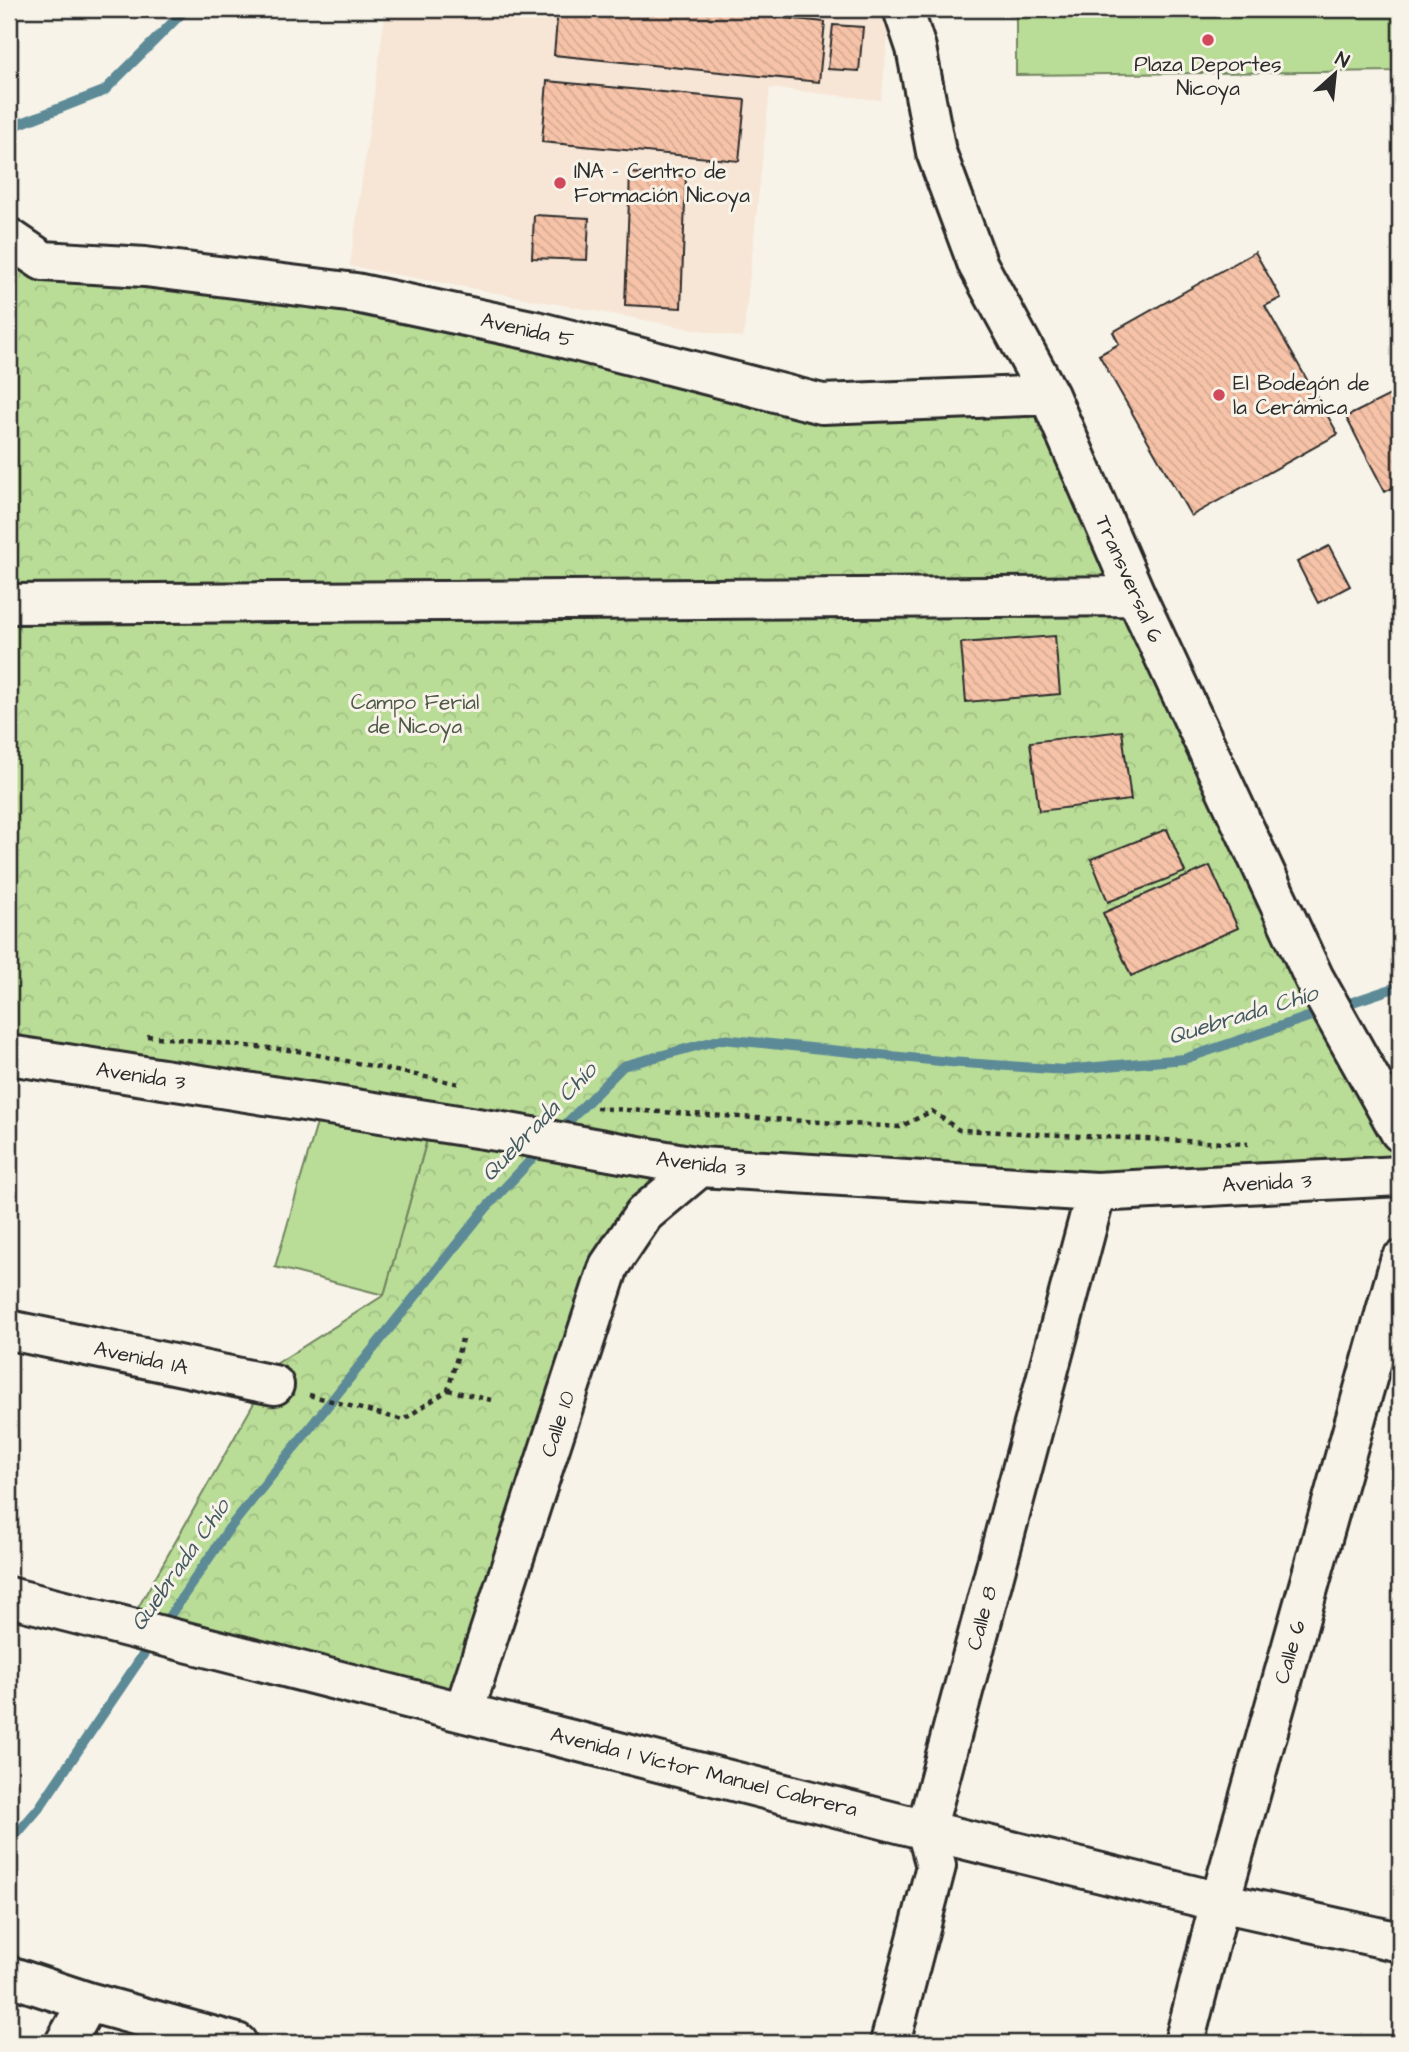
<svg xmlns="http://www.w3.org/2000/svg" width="1409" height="2052" font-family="'Architects Daughter',sans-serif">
<defs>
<pattern id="park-crowns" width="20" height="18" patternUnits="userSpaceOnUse" patternTransform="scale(1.75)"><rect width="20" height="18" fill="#b9dd97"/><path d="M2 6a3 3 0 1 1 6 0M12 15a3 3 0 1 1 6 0" fill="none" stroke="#9fbe82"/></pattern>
<pattern id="building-back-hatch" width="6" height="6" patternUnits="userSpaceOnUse" patternTransform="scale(1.75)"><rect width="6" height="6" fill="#f7c3a8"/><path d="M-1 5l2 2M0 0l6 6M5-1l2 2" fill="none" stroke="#d4a891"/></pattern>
</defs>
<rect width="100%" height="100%" fill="#f7f3e8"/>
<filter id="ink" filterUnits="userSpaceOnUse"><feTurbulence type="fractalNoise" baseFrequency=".0143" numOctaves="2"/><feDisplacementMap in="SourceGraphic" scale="14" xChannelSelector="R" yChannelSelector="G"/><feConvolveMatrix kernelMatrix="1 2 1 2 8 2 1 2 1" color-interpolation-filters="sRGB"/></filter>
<g filter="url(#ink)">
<path fill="#f7e5d5" d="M386 9H891L881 100 770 88 743 338 350 266Z"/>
<path fill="url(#park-crowns)" stroke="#728461" stroke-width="2" d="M9 255 145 267 822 404 1049 395 1400 1129V1176L1096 1192 700 1167 644 1214 464 1711 126 1629 276 1364 384 1295 432 1121 9 1055Z"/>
<path fill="#b9dd97" stroke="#728461" stroke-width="2" d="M1016 9H1400V71L1016 75Z
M323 1103 432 1121 384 1295 275 1267Z"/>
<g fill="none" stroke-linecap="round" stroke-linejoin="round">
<path stroke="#5d8a97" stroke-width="10" d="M9 128 104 91 186 9
M558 1132 623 1066 722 1039 950 1062 1064 1070 1184 1059 1400 986
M9 1843 39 1808 228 1530 486 1208 544 1146"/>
</g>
<path fill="url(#building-back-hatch)" stroke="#2b2b2b" stroke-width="2" d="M558 9H692L825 22 819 82 554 55Z
M833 25 863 27 859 71 828 69Z
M547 81 745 100 739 161 542 142Z
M630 173 686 176 681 308 625 305Z
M534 215 589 218 587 260 532 258Z
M1255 252 1281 298 1265 306 1338 434 1191 516 1099 355 1119 344 1113 332Z
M1400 390V484L1385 492 1346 417Z
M1329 546 1350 586 1318 603 1297 562Z
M1055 636 1060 694 966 702 961 643Z
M1122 731 1131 800 1039 811 1030 742Z
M1167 829 1185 872 1108 902 1091 859Z
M1210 866 1238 928 1131 976 1103 913Z"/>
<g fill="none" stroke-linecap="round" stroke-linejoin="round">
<g stroke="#2b2b2b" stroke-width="44">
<path id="minor" d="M903 9 916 48 936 152 978 265 1049 395 1136 596 1314 978 1400 1132
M9 238 43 261 145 267 356 293 536 331 822 404 1049 395
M9 604 1136 596
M9 1055 509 1133 700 1167 1096 1192 1400 1176
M9 1330 274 1385
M9 1597 926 1830 1220 1902 1400 1942
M464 1711 609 1266 644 1214 700 1167
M9 1976 88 2002 237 2043
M65 2043 88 2002
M890 2043 936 1866 926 1830 1096 1192
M1184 2043 1220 1902 1400 1261"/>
</g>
<path stroke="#2b2b2b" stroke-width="4.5" stroke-dasharray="5 5" stroke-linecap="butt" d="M147 1036 298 1051 460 1084
M596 1108 900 1127 932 1111 959 1130 1248 1144
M448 1390 491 1400
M309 1395 403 1420 448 1390 462 1339"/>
<use href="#minor" stroke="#f7f3e8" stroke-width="38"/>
</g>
</g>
<g fill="#d1495b" stroke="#f7f3e8" stroke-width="2.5">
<circle cx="1208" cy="40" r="7"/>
<circle cx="560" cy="183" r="7"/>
<circle cx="1219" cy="395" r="7"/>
</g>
<g text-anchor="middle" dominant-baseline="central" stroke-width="6" stroke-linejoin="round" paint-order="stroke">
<g font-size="21" fill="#2b2b2b" stroke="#f7f3e8" text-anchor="start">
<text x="1208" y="64" text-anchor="middle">Plaza Deportes<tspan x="1208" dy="24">Nicoya</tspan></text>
<text x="574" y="171">INA - Centro de<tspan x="574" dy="24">Formación Nicoya</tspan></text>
<text x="1233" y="383">El Bodegón de<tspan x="1233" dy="24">la Cerámica</tspan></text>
</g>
<g font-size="21" fill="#2b2b2b" stroke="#f7f3e8">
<text transform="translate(527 330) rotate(13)">Avenida 5</text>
<text transform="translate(1129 579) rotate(66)">Transversal 6</text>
<text transform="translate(141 1076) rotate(9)">Avenida 3</text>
<text transform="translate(701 1164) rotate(7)">Avenida 3</text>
<text transform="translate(1267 1183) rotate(-3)">Avenida 3</text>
<text transform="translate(141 1358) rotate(12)">Avenida 1A</text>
<text transform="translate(558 1424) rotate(-72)">Calle 10</text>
<text transform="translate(982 1618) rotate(-75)">Calle 8</text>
<text transform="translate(1290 1652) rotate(-74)">Calle 6</text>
<text transform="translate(704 1772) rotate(14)">Avenida 1 Víctor Manuel Cabrera</text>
</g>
<g font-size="21" fill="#4e5846" stroke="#f7f3e8">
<text x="415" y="702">Campo Ferial<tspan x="415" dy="24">de Nicoya</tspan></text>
</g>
<g font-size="23" font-style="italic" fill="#445a61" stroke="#f7f3e8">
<text transform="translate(1243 1015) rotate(-17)">Quebrada Chío</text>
<text transform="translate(539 1122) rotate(-46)">Quebrada Chío</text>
<text transform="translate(180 1565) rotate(-55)">Quebrada Chío</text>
</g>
</g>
<rect width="1409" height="2052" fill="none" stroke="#f7f3e8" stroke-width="35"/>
<rect x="18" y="18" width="1374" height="2017" fill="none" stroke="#2b2b2b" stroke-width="2.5" filter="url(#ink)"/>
<g transform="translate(1335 74) rotate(27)" stroke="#f7f3e8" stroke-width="5" paint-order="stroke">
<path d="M0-5L12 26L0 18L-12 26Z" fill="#2b2b2b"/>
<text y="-10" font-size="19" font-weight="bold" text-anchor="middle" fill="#2b2b2b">N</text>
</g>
</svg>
